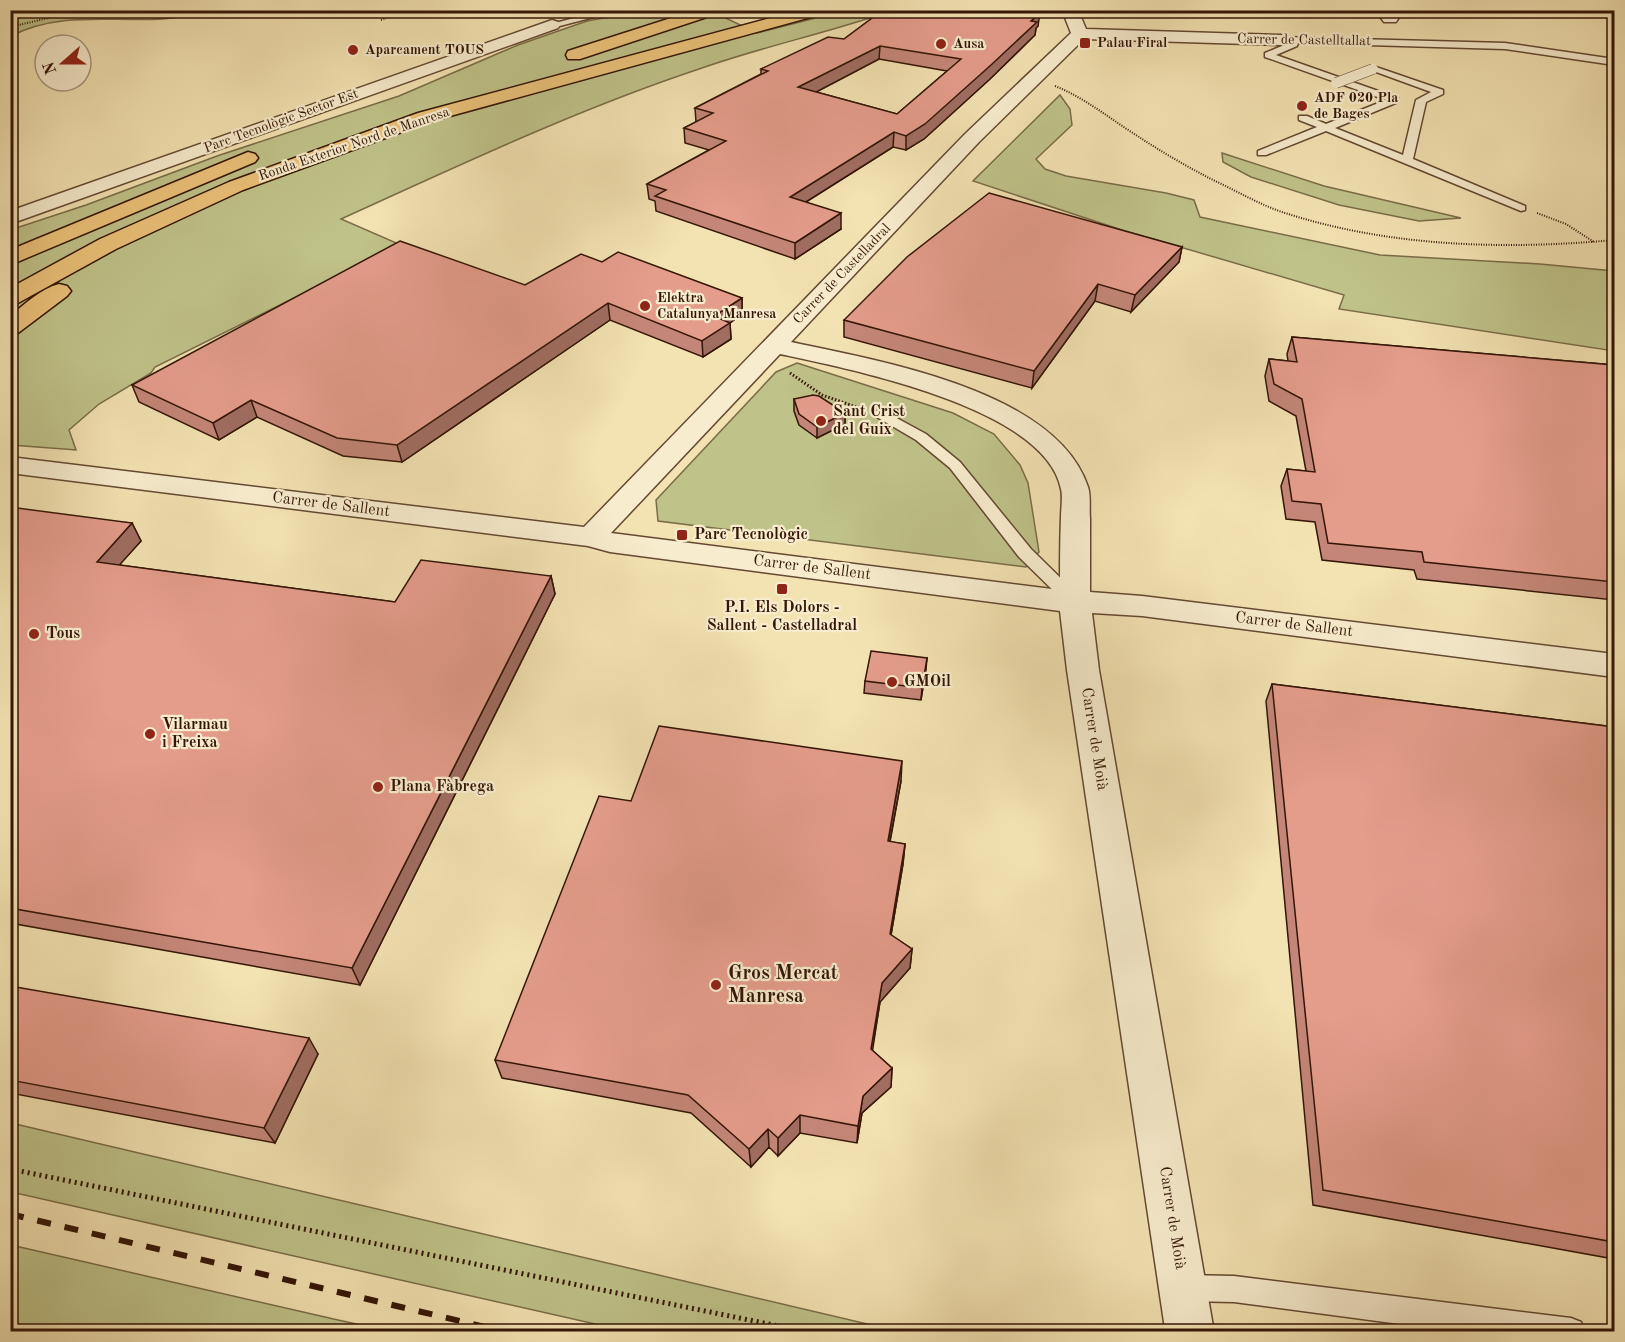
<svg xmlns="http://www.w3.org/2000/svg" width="1625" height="1342" font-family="'Old Standard TT',serif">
<rect width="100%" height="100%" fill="#f3e2b2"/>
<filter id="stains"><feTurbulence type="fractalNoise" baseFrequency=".00333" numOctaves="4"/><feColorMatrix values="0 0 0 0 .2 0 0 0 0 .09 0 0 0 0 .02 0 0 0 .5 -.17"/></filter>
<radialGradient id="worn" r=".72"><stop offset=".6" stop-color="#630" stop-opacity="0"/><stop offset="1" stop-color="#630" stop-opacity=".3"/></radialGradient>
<path fill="#bfc289" stroke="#7a6c48" stroke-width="1.5" d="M10 11 11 10 213 11C196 13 179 18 162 19 110 22 59 11 11 36Z
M643 11H711L757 33 843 11H883L876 16C818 35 759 48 702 68 578 109 460 165 341 219L401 245 155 367 151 373 99 404 69 430 76 450 11 445 10 230 86 205 217 156 399 96 518 45 587 21Z
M1060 95 1070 109 1072 125 1036 159 1045 169 1066 176 1166 193 1194 200 1200 217 1380 255 1540 264 1614 271V351L1339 309 1344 295 1122 230 973 181Z
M1222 153 1324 186 1461 218 1419 221 1339 205 1251 177 1223 162Z
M797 363 953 413 994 434 1020 465 1028 483 1039 552 1026 567 658 521 656 500 776 372Z
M11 1123 897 1331H626L11 1192Z
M11 1245 338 1320 389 1331H11Z"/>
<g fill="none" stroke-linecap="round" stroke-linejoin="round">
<path fill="#767872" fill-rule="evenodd" d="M40 10H49L10 21V19Z"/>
<g stroke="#644832" stroke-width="3">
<path id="service" d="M604 10H621L552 28 548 25Z
M1281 37 1505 43 1614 59V65L1505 49 1298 43 1297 46 1276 55 1398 98V102L1335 128 1403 155 1416 100 1431 92 1368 69 1376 67 1443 90V94L1426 102 1413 159 1525 206V210L1521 211 1326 131 1266 155H1258V151L1317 127 1299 120V116H1307L1326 124 1386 100 1265 57V53L1289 43 1278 42 1277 40Z
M880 409 926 434 960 462 1031 549 1081 598 1084 602 1081 606H1069L1019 557 950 468 916 440 875 416 873 413Z
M1184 1275 1234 1276 1571 1318 1581 1322 1585 1332H1460L1234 1302 1184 1301 1175 1297 1171 1288 1175 1279Z"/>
</g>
<g stroke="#644832" stroke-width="3">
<path id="minor" d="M1062 10H1078L1086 29 1281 35 1289 40 1281 45 1084 39 979 142 791 342C879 361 1056 390 1088 487 1091 496 1089 509 1090 519 1090 544 1090 568 1090 592L1142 596 1614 654V677L1142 616 1092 613 1099 670 1214 1332H1166L1165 1329 1067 670 1060 611 610 552 588 546 10 473V457L584 527 965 134 1071 33ZM780 354C849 369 1045 407 1061 489 1063 497 1061 508 1061 517 1060 541 1060 565 1060 590L611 533Z
M1375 10H1392L1398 19 1396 22H1384Z
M552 20 558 22 560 25 558 28 10 224V211Z"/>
</g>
<g stroke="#341507" stroke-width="3">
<path id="trunk" d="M696 10H721L719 13 580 59H568L566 55 568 51Z
M800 10H828L826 13 432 121 243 190 116 249 18 303 10 305V288L100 239 229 182 418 113Z
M248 152 255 154 258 158 255 162 10 265V250Z
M59 284 67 286 71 291 67 296 18 333 10 335V316C25 304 40 289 59 284Z"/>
</g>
<path stroke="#341507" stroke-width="2" stroke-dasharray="1 1.5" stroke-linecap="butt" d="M381 20 408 10
M10 27 83 10
M1055 86C1085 98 1109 118 1136 135 1160 151 1186 166 1211 179 1235 190 1260 205 1285 213 1390 247 1505 250 1614 240
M1537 213 1566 224 1594 242"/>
<path stroke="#341507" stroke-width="3" stroke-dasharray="1.5 2" stroke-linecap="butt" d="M790 373 822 395 859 408"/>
<path stroke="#341507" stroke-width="5" stroke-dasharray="2 4" stroke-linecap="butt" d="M10 1169 808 1332"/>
<use href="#service" fill="#f7eccd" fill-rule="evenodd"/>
<use href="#minor" fill="#f7eccd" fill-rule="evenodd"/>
<use href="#trunk" fill="#eac179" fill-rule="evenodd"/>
<path stroke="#341507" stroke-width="6" stroke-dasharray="14 14" stroke-linecap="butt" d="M10 1214 506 1332"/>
<g stroke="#644832" stroke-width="11" stroke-linecap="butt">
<path id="service-bridge" d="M1336 83 1373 69"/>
</g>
<use href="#service-bridge" stroke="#f7eccd" stroke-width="10"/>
</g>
<path fill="#c48678" stroke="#341507" stroke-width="1.5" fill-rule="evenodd" d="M883 10H1034L1038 26 1036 28 1035 35 990 79 924 139 906 150 893 147 806 202 841 229 795 259 656 211 655 201 649 199 647 184 709 150 685 143 684 128 696 122 695 108 761 74V69L844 39ZM879 59 947 71 897 114 816 92Z
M1263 10H1374L1373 14 1263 12Z
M1182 247 1179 262 1131 312 1095 301 1032 388 844 337V320Z
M602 262 742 298V314L730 323 731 339 703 357 610 320 402 462 343 456 257 417 219 440 139 402 132 385 525 285Z
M1292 337 1614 365V600L1417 579 1414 570 1322 560 1315 522 1286 519 1281 486 1287 469 1306 471 1296 416 1269 401 1265 376 1269 359 1288 361 1287 354Z
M794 399 845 413V424L817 438 799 425 794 411Z
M10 515 132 523 141 541 119 565 395 602 551 576 555 594 360 985 10 923Z
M927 658 921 700 864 693 865 681Z
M1272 684 1614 727V1259L1313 1205 1266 701Z
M901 781 890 842 905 844 903 864 891 935 912 949 910 968 880 1002 872 1050 892 1068 891 1087 862 1113 857 1143 800 1133 778 1156 769 1147 751 1167 691 1113 502 1078 495 1060 631 801Z
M10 986 318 1054 275 1143 10 1093Z"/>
<path fill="#a06d61" stroke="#341507" stroke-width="1.5" d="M1040 13 1038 26 1036 28 1035 35 990 79 924 139 906 150V136Z
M880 46 879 59 799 101 798 87Z
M894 132 893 147 790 212V197Z
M841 213V229L795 259V243Z
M1182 247 1179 262 1131 312 1135 295Z
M1098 284 1095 301 1032 388 1034 371Z
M742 298V314L730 323 731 339 703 357 702 341 714 316Z
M608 303 610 320 402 462 397 445Z
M251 400 257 417 219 440 213 423Z
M845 413V424L817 438V427Z
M132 523 141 541 106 580 97 562Z
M551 576 555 594 360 985 352 968Z
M927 658 926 670 921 700 922 688Z
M902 761 901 781 886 861 888 841Z
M905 844 903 864 888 953 890 934Z
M912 949 910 968 880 1002 870 1067 871 1049 882 983Z
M309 1038 318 1054 275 1143 264 1128Z
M892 1068 891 1087 862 1113 857 1143 858 1126 863 1096Z
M800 1115V1133L778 1156V1138Z
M768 1129 769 1147 751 1167 749 1149Z"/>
<path fill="#e49c8b" stroke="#341507" stroke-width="1.5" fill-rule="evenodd" d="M883 10H1027L1040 13 1031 21 1037 22 991 65 925 124 906 136 894 132 790 197 841 213 795 243 655 196 666 190 647 184 726 141 684 128 713 113 695 108 768 71 761 69 828 37 844 39ZM880 46 961 59 897 114 798 87Z
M989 193 1182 247 1135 295 1098 284 1034 371 844 320 907 257Z
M400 241 525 285 581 254 602 262 618 252 742 298 714 316 730 323 702 341 608 303 397 445 337 438 251 400 213 423 132 385Z
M1292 337 1614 365V582L1424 562 1422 552 1328 543 1321 504 1292 501 1287 469 1315 472 1302 399 1274 384 1269 359 1297 362Z
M813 395 819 396 845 413 817 427 799 414 794 399Z
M17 508 132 523 97 562 395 602 421 560 551 576 352 968 10 908V515Z
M871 651 927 658 922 688 865 681Z
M1272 684 1614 727V1242L1323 1190Z
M659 726 902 761 888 841 905 844 890 934 912 949 882 983 871 1049 892 1068 863 1096 858 1126 800 1115 778 1138 768 1129 749 1149 688 1095 495 1060 599 796 631 801Z
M10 986 309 1038 264 1128 10 1080Z"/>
<g fill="#8f2418" stroke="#f7eccd" stroke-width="2">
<rect x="1079" y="37" width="12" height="12" rx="3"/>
<circle cx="941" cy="44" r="6"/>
<circle cx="353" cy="50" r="6"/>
<circle cx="1302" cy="106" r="6"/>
<circle cx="645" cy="306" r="6"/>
<circle cx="821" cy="421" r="6"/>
<rect x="676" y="529" width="12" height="12" rx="3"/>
<rect x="776" y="583" width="12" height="12" rx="3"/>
<circle cx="34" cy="634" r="6"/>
<circle cx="892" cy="682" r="6"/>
<circle cx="150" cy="734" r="6"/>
<circle cx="378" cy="787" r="6"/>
<circle cx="716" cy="985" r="6"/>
</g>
<g text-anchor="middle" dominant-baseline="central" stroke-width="4.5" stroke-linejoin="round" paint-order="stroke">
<g font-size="14" fill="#341507" stroke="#f7eccd">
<text transform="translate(1304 40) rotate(1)">Carrer de Castelltallat</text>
<text transform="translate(281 121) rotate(-20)">Parc Tecnològic Sector Est</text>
<text transform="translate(354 144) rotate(-19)">Ronda Exterior Nord de Manresa</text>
<text transform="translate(842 274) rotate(-46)">Carrer de Castelladral</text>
</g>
<g font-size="14" font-weight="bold" fill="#341507" stroke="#f7eccd" text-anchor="start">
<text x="1097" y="43">Palau Firal</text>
<text x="953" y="44">Ausa</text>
<text x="365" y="50">Aparcament TOUS</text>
<text x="1314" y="98">ADF 020 Pla<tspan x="1314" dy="16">de Bages</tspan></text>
<text x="657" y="298">Elektra<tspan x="657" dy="16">Catalunya Manresa</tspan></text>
</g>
<g font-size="16" font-weight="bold" fill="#341507" stroke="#f7eccd" text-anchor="start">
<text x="833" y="412">Sant Crist<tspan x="833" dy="18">del Guix</tspan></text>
<text x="694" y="535">Parc Tecnològic</text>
<text x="782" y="608" text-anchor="middle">P.I. Els Dolors -<tspan x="782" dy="18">Sallent - Castelladral</tspan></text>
<text x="46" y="634">Tous</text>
<text x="904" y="682">GMOil</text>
<text x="162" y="725">Vilarmau<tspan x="162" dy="18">i Freixa</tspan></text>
<text x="390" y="787">Plana Fàbrega</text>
</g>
<g font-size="16" fill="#341507" stroke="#f7eccd">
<text transform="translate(331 505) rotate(7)">Carrer de Sallent</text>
<text transform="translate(812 568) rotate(7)">Carrer de Sallent</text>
<text transform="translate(1294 625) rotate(7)">Carrer de Sallent</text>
<text transform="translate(1094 739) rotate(81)">Carrer de Moià</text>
<text transform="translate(1172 1218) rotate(81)">Carrer de Moià</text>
</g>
<g font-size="20" font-weight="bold" fill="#341507" stroke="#f7eccd" text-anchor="start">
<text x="728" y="974">Gros Mercat<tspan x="728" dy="23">Manresa</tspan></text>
</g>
</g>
<rect width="1625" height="1342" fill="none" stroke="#f3e2b2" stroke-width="36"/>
<rect x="12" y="12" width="1601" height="1318" fill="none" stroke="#341507" stroke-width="3"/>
<rect x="18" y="18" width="1589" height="1306" fill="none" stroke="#341507" stroke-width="1.5"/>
<g transform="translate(63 63) rotate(249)"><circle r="28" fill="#f7eccd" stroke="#a9967e" stroke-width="1.5"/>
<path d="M0-4.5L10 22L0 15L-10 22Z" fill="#8f2418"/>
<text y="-9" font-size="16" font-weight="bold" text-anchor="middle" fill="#341507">N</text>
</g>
<rect width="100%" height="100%" filter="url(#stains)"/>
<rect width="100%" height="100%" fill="url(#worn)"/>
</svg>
